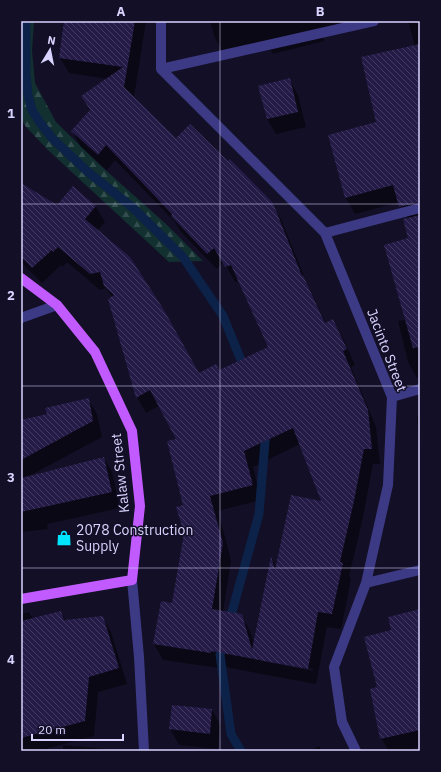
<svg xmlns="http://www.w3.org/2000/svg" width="441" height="772" font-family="'IBM Plex Sans',sans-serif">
<defs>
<pattern id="forest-firs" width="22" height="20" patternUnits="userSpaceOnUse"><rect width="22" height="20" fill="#12302f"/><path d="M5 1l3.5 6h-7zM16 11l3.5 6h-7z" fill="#344d4e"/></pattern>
<pattern id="building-back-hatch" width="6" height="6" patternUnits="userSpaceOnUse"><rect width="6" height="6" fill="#241b47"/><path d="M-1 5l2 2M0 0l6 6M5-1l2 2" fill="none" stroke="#433b63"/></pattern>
</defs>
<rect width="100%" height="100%" fill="#130f26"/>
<path fill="url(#forest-firs)" d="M21 21H34L32 51 35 83 56 122 102 167 166 224 203 261 169 262 49 151 26 127 21 119Z"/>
<path fill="#0007" fill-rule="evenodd" d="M65 21H146L134 97 176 139 271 203 281 219 306 281 326 323 333 320 342 336 355 365 351 367 376 427 380 464H373L363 517 349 576 351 579 341 629 327 627 316 684 220 666 219 668 163 660 154 644 173 604 185 533V505L178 439 160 405 146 413 137 397 112 297 106 288 100 290 67 262 63 267 61 265 42 283 21 262V184L57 206 73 188 96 207 105 222 97 231 199 374 219 371 269 347 239 281 235 282 224 262 217 269 181 232 175 222 115 160 107 170 81 147 72 131 90 111 82 97 108 79 69 73 60 58ZM300 444 322 502 276 567 272 558 254 644 250 631 241 615 223 612 231 560 218 511 261 500 253 467ZM261 659 313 669V671L261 661Z
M210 21H351L320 29 324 41 273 54 266 42 224 54 215 38Z
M408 21H420V377L417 378 408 362 398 321 406 320 409 238 408 219 399 202 355 214 346 198 329 136 377 123 415 46Z
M289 79 298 95 306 127 276 134 267 119Z
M88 399 97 414 102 437 29 476 92 461 103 457 112 472 120 508 47 524 48 529 21 532V421L48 415Z
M420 416V465L417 417Z
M420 611V747L403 751H389L381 738 378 688 392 631Z
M29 612 33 619 61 612 66 621 102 617 111 632 127 684 98 692 94 736 38 751H22L21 750V614Z
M172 706 212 710 221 726 218 749 179 745 170 729Z
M63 745 107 749 108 751H63Z
M319 746 322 751H310Z"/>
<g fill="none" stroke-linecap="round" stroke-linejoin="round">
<path stroke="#0c2248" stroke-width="9" d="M26 21V74L28 95 32 110 41 124 52 138 88 172 132 207 183 257 223 316 245 370
M229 623 259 514 266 430
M224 641 220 655 231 734 241 751"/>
</g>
<path fill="url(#building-back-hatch)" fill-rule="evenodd" d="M64 21H135L124 87 176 138 190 124 228 161 230 159 273 203 302 276 303 275 325 323 333 319 347 349 343 351 368 410 372 449H364L354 501 340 562 343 563 332 614 318 612 308 669 211 651V653L153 644 161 601 172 603 184 533 176 507 183 505 167 441 176 439 150 390 136 398 108 299 114 295 104 286 100 272 90 274 58 247 53 252 52 250 32 268 21 257V183L57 205 73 186 96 206 85 219 130 257 164 310 199 373 216 364 219 370 268 347 231 265 225 267 214 248 207 254 171 216 172 214 106 145 98 155 71 131 90 110 81 96 123 67 59 58ZM293 428 321 501 291 495 275 570 271 556 252 650 242 614 212 609 223 543 210 496 253 485 244 451Z
M420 44V202L399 207 393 185 345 198 328 135 376 122 361 57Z
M290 78 298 112 267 119 258 86Z
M420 215V347L413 348 384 245 408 238 403 219Z
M89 398 93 421 21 460V420L47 414 45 408Z
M104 457 112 492 21 512V478Z
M420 609V730L380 739 370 689 377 687 364 637 391 630 388 617Z
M61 611 64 620 103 616 119 668 89 677 85 721 21 738V621Z
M172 705 212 709 210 734 169 729Z"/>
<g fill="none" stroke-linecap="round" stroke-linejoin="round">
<path stroke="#3d3a85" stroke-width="10" d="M161 21V69L325 233 392 397 388 485 366 583 334 667 342 722 356 751
M161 69 374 21
M325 233 420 208
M21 318 57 305
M392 397 420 389
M132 580 139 657 144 751
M366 583 420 570"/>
<path stroke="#c25bff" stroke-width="10" d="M21 278 57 305 95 352 132 431 140 506 132 580 21 599"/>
</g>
<path fill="none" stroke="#d9d4ff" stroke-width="1" stroke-opacity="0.55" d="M220 21V751M21 204H420M21 386H420M21 568H420"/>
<defs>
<g id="shop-bare" transform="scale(1.2)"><path d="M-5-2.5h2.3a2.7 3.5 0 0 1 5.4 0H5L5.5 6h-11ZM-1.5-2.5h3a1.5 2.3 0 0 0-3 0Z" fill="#00e5ff" stroke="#130f26" stroke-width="2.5" paint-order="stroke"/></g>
</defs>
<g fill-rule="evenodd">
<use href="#shop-bare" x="64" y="538"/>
</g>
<g text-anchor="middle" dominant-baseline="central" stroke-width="3" stroke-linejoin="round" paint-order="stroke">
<g font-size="14" fill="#d9d4ff" stroke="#130f26">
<text transform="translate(387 350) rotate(69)">Jacinto Street</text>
<text transform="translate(120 473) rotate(-96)">Kalaw Street</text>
</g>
<g font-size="14" fill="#d9d4ff" stroke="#130f26" text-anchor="start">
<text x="76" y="530">2078 Construction<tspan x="76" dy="16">Supply</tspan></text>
</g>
</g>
<rect width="441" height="772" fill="none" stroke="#130f26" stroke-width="44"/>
<g transform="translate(50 50) rotate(10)" stroke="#130f26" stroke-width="3" paint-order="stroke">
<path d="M0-3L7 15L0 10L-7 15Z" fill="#d9d4ff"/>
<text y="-6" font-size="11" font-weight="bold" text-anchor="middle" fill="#d9d4ff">N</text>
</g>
<path d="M32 734v6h91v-6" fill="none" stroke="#d9d4ff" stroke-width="2"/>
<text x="38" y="734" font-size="12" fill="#d9d4ff" stroke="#130f26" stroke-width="3" paint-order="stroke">20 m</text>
<rect x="22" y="22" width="397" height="728" fill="none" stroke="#d9d4ff" stroke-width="1.5"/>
<g font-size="13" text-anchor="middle" font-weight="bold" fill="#d9d4ff">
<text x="121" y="16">A</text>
<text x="320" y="16">B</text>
<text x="11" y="118">1</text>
<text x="11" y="300">2</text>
<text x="11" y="482">3</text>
<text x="11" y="664">4</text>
</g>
</svg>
